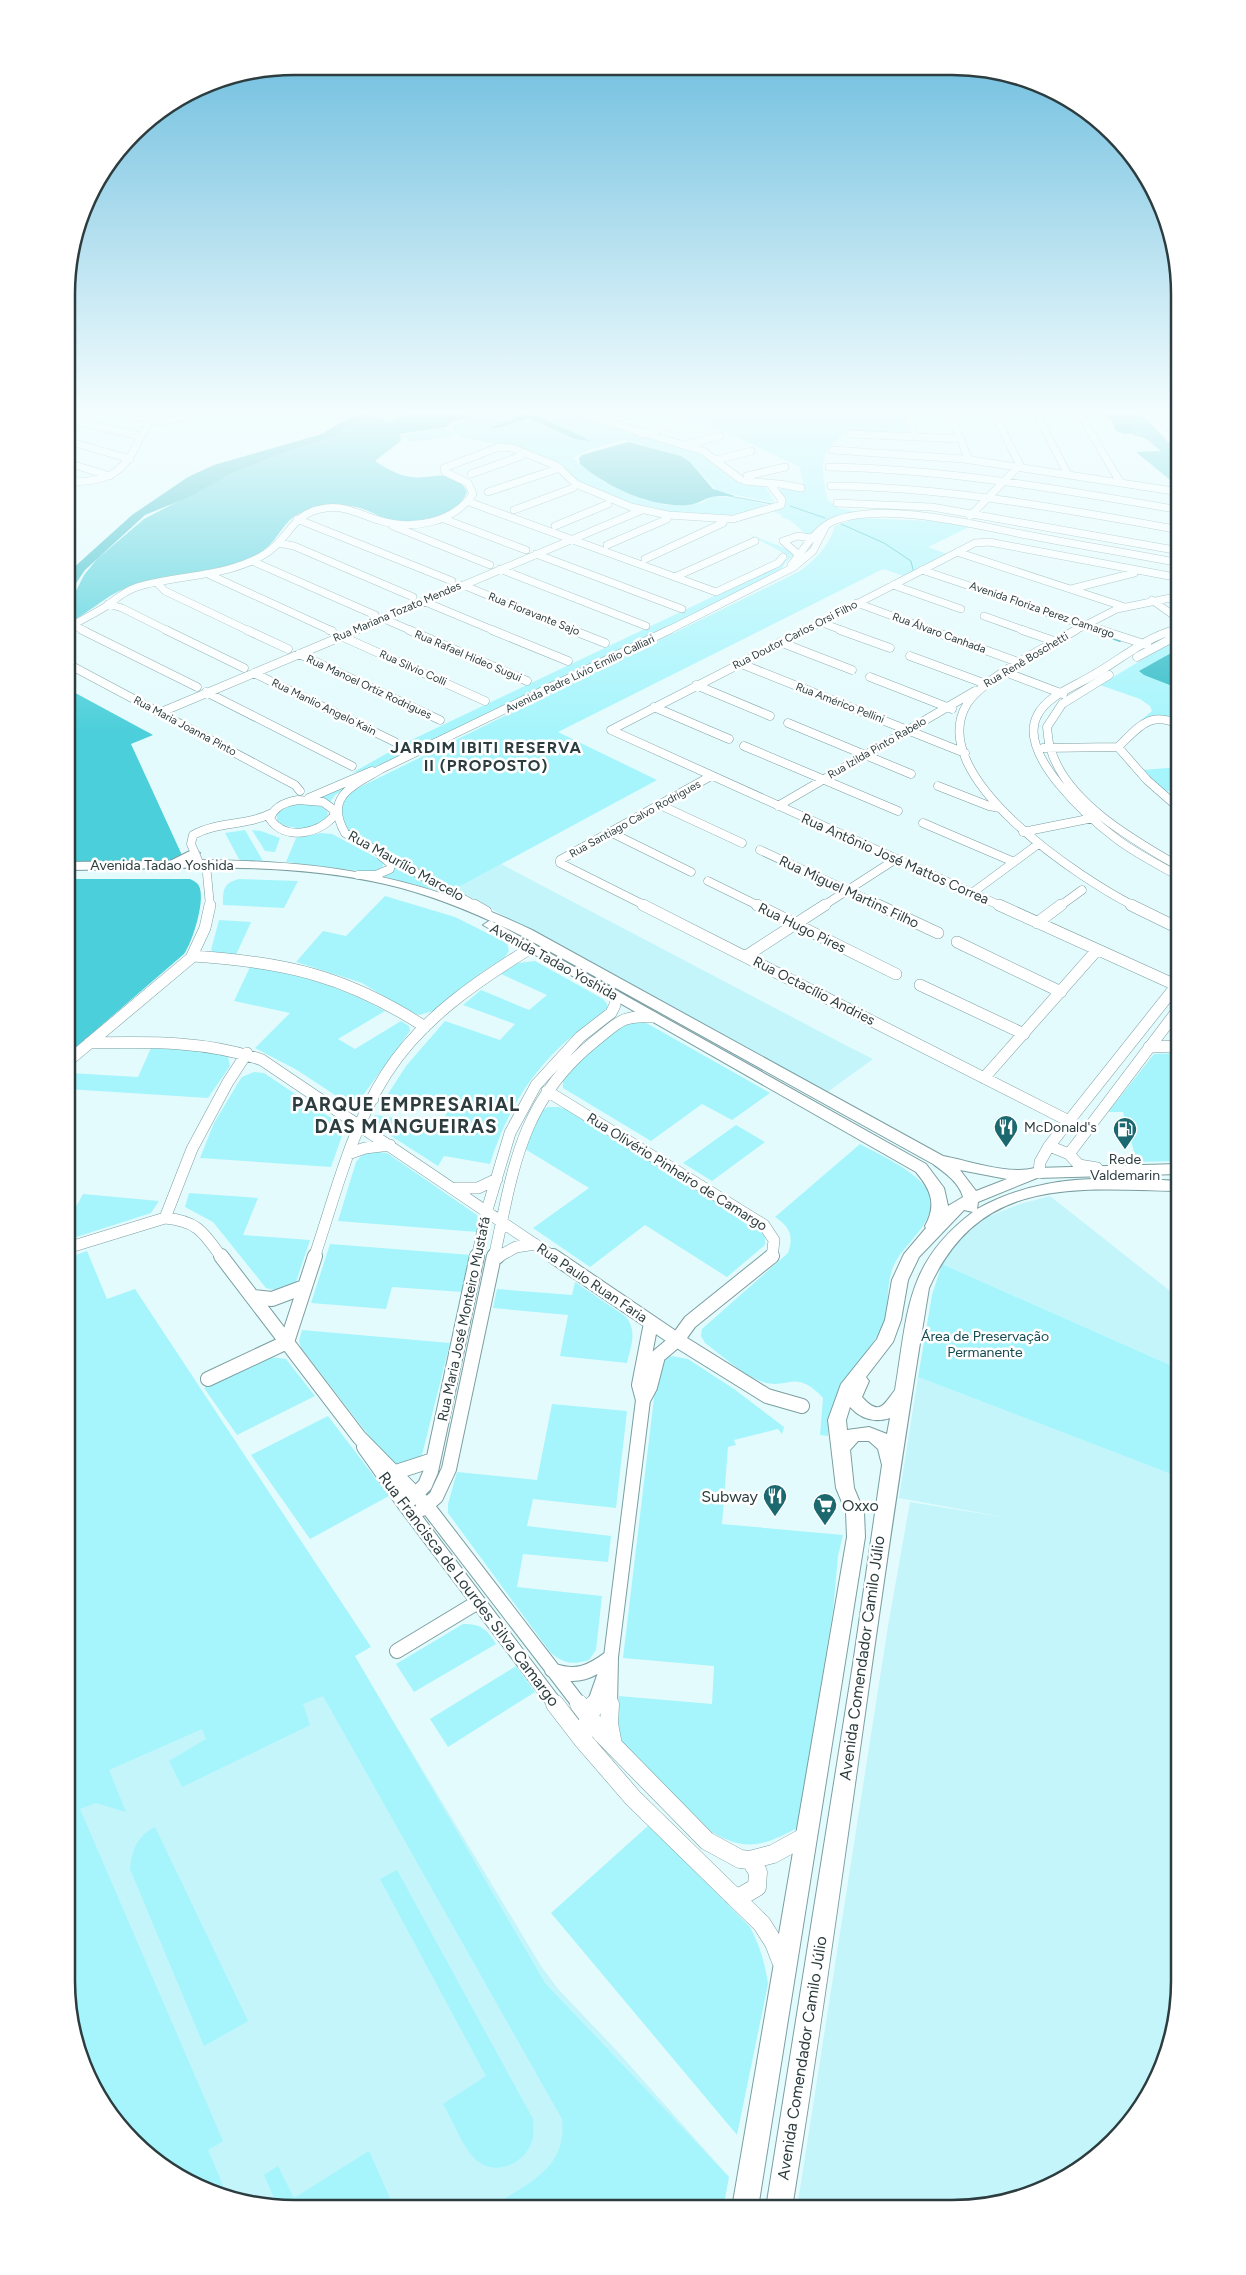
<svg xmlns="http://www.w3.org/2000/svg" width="1246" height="2275" font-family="Figtree,sans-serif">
<rect width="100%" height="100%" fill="#e4fbfd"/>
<path fill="#c3f5fa" d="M501 864 851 1048 873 1059 826 1093 455 889Z
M1050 1196 1179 1298V1369L942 1264 950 1248 987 1217 1020 1204Z
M918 1377 1179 1477V1996L1168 2054 1133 2119 1090 2162 1025 2197 952 2209 797 2208 888 1626 910 1502 1008 1518 899 1498Z
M354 1656 541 1966 558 1989 618 2052 729 2177 723 2208 264 2207 201 2188 66 1844V1777Z"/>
<path fill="#a6f5fc" d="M479 414H573L699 453 732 479 766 487 775 503 717 491 690 462 681 456 624 440 591 449 572 458 603 482 664 505 702 503 714 496 738 498 772 506 737 518 681 514 639 508 581 484 564 468 501 445 461 437 451 427Z
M688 414H910L902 416 906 420 909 433H857L850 430C817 452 821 464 827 499L838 508 864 513 807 535 790 520 780 517 783 516 773 511 783 508 786 503 779 489 804 490 800 467Z
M445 428 453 436 411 442 404 435Z
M857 518 932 521 969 527 928 547 947 554 904 576 883 569 558 732 657 780 455 889 347 830C335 808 340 800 360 787L800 571C816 559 829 546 835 526Z
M748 534 790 550 794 555 785 563 779 573 383 767 335 795 330 802 317 797 374 768 352 773 407 742 771 569 788 558 783 553Z
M1180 637V722H1139L1152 711 1150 706 1140 699 1100 685Z
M1180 767V789L1164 792 1142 770Z
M294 804 319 805 327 811 328 815C318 833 292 830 277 822V813Z
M245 830 263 861H240L225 833Z
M252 830 261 831 280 838 275 852 265 851Z
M321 833 332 834 383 861V866L377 871 369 872 286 862 296 838Z
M396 865 446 893 382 876 392 872Z
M239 879 298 881 284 908 223 905C223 890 223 883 239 879Z
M385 896 455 917 507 943 509 951 504 958 482 972 433 1011 419 1015 408 1011 362 983 296 962 323 931 346 936Z
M219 920 251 922 236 955 217 954 211 950Z
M535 961 603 999 607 1004V1008C598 1020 575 1033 563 1044 527 1077 504 1118 490 1164L444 1156 438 1166 374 1125 372 1120 375 1115 441 1125 451 1103 388 1094 406 1066 445 1021 500 1040 515 1024 463 1005 481 990 529 1010 547 995 501 974 518 963Z
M250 967C298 974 342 987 385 1011L338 1039 355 1049 401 1021 409 1026 410 1031 361 1098 356 1100 341 1099 297 1070 255 1048 290 1013 234 1001Z
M630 1020H641L770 1093 732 1120 702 1104 651 1141 563 1088V1079C581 1056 604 1034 630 1020Z
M151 1048H192L228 1056 230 1066 208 1098 67 1089V1076L70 1073 138 1077Z
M1180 1053 1179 1161 1137 1162 1123 1112H1108L1154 1054Z
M254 1072 264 1073 343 1126 344 1130 331 1167 200 1158 214 1123 238 1083 242 1077Z
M548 1107H559L570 1111 759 1229 765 1237V1245L727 1277 645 1225 590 1267 533 1228 589 1188 525 1149 538 1113Z
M736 1125 765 1142 712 1181 683 1163Z
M860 1144C880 1155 919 1172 928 1192 940 1219 908 1240 896 1261 884 1282 891 1307 882 1328 876 1339 868 1349 861 1360 846 1382 830 1410 828 1436L820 1435 823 1398C795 1368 789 1390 763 1382 742 1375 722 1355 705 1343L701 1336 702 1329 711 1321 788 1253C794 1236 790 1227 775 1217Z
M371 1151 387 1153 477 1215 481 1221 477 1232 338 1221 356 1162 361 1156Z
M189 1193 258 1198 243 1235 310 1240 296 1282C287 1290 277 1291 266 1288L213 1222 185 1207Z
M83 1194 159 1201 151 1213 145 1215 67 1240V1223Z
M330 1244 471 1255 462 1292 392 1287 386 1309 311 1303Z
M87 1251 107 1299 135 1289 371 1647 355 1656 545 1983 729 2177 723 2208 492 2207C527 2183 568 2169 562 2119L323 1696 303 1704 310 1725 182 1787 169 1761 206 1739 202 1729 109 1770 126 1812 96 1803 80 1809 223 2141 208 2150 227 2195 194 2185 144 2152 105 2108 78 2054 66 1981 67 1258Z
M942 1264 1179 1369V1477L918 1377 932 1295Z
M575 1282 625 1316C638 1330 631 1346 627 1363L560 1356 568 1315 493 1308 497 1289 572 1295Z
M302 1330 450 1343 422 1455C414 1466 402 1467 390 1463L301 1348 299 1341Z
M671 1356 688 1359 734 1389 784 1427 782 1434 778 1429 734 1440 736 1445 728 1447 722 1524 843 1535 838 1556 833 1611 797 1828C764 1846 745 1852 712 1832L628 1750C613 1729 615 1722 619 1696L712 1704 714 1666 623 1658 656 1381 663 1361Z
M270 1357 286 1359 315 1396 237 1435 204 1388Z
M552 1404 627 1411 616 1508 533 1499 527 1526 611 1536 608 1562 523 1554 517 1587 602 1596 596 1650 589 1660C572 1665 564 1664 550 1652L448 1513V1504L457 1472 537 1480Z
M328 1416 389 1496 310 1539 251 1455Z
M463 1624C481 1624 487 1629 496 1644L414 1692 396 1664Z
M516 1666 535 1692 448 1747 430 1719Z
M649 1825 750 1927C760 1946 765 1963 768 1984L737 2135 551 1913Z
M155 1827 248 2021 204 2046 130 1869C132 1850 137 1836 155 1827Z
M397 1870 533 2119C533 2125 534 2132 533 2138 527 2164 493 2179 473 2157 462 2145 452 2119 443 2104L486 2076 380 1879Z
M369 2151 394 2207H278L264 2175 278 2166 294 2198Z"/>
<path fill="#4bcfda" d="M405 414H474L450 423 446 427 400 434 401 441 376 460V462C388 469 399 476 412 477 432 480 454 465 467 492 456 521 413 526 387 519 377 516 367 509 356 507 342 504 328 506 314 509 282 514 283 538 261 552 221 578 170 573 126 588 105 596 88 614 68 623V598L75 593 84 575 97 559 144 519 231 474 286 452 338 435 351 425 372 415 389 422Z
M1121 414H1143L1164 437 1180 448V488L1136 452 1161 451 1145 438 1133 435Z
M68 689 153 735 131 744 181 853 182 855 173 861 68 862Z
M67 879H190C194 881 198 883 199 886 206 900 192 943 184 954L67 1055Z"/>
<path fill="#32bcc7" d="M360 414H373L351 425 338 435 286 452 231 474 189 497 145 515 85 570 68 595V576L71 570 132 515 188 477 214 465 322 434 340 423Z
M516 414 537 416 591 441 575 439 529 418 497 428H490L515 419Z
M1103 414H1127L1134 430 1133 433 1125 434 1116 431 1112 421Z
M628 442 681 456 690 462 713 489 735 496C727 497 719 495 712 497 702 499 700 504 687 505 652 508 605 486 580 464L579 458 582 455Z
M1180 648V689L1144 675 1139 671Z"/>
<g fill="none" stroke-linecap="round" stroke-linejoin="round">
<path stroke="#32bcc7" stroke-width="1" d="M729 496 772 504
M790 506 825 518
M841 524 884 543 911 561 913 570
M957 585 1072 625"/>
<path stroke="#32bcc7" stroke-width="2" d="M1091 631 1120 641"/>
<g stroke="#7a9fa2" stroke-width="8">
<path id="minor-far4" d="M126 414 162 422 196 414
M582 414 703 451 740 479
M950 414 968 458
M1037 414 1067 473
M1080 414 1120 482
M1146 414 1169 438 1180 445
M909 417 916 437
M76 421 139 436
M604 421 633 414
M641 434 690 421
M851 434 961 439
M68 435 81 414
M68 441 130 459
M685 445 720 436
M833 450 964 459 1180 492
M716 460 751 451
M68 463 110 476
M829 467C948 469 1063 490 1180 510
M471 474 521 456
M747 476 785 467
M745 481 778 484
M68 482C106 482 123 475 139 440 142 433 149 427 150 420
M780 484 801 488
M831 486C949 487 1064 509 1180 530
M488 492 560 468
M469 502 716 592 778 563 783 557
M837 503 932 507 1180 551
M514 510 573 488
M970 516 1020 465 994 414
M297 519 452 581
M444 519 526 550
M733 519 781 505 782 500 772 487
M393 526 490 565
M555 526 608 504
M278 543 294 546 413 597
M607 545 667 519
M957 552 1125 607
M536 554 682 609
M800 556 783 541 798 536 817 539
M645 559 723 523
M252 561 375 615
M791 565C804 550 816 527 836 520 888 502 974 525 1027 535 1078 545 1129 553 1180 563
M500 569 646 626
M922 570 1104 631
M208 574 332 631
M675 577 755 541
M157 583 165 591 249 631
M463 585 575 631
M893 585 961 609
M1071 589 1134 573
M1152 600 1180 620
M423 601 495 631
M857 603 933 631
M108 604 122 608 168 631
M984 616 1026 631
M382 618 412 631
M820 622 844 631
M73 625 85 631
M68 627C81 621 93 614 105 607 115 600 124 591 137 587 179 574 226 578 265 554 291 538 290 513 326 508 347 505 362 516 381 521 414 530 453 523 473 494L468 483 445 472 444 468 499 447 512 448 557 466 576 484 631 507 668 515 730 519
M355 631 642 510
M667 631 794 567 813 551 826 526
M804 631 975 543 989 542 1180 578
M1074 631 1117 609 1180 596
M1170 631 1180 628"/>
</g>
<g stroke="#7a9fa2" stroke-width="9">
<path id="minor-far3" d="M82 630 197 687
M166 630 244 668
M247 630 288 649
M329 630 332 631
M409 630 527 681
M492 630 568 661
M572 630 605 643
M806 630 611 730 1001 906
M840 630 890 648
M930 630 1021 663
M1022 630 1057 642
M1076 630C1048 646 983 678 967 704 923 776 1082 880 1134 906
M1101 630 1147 645
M1174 630C1145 638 1121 659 1095 674 1076 686 1047 695 1037 716 1017 755 1090 819 1118 840 1137 854 1159 865 1180 877
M341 636 485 701
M780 642 852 670
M299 654 440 720
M910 656 986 684
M1137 657 1178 635
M739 663 965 753
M68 664 295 785 300 791
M1005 672 1063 694
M254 673 395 742
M1109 675 1062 704 1047 727C1048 734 1048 743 1051 750 1067 803 1135 841 1180 867
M870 677 952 709
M696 685 770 716
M206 692 352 766
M654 707 729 739
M159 713 357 630
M788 723 911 774
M744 746 898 811
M1118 747 1147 780 1180 809
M1043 748 1118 747C1139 727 1149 710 1180 725
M938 786 989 806 1000 808
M309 798 372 771
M298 800 323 802 334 810V816C318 834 285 841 270 819 274 806 286 802 298 800Z
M660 805 742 843
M778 806 975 691
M923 823 1014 862
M610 832 691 872
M1023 832 1093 818
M760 850 881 906
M200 865 191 844 193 835C218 821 247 826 272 813
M207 874 210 906
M358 875H376L390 869 391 864 381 856
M708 881 759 906
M972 893 1037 845
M476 906 345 833C324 796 353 786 381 769L669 630
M646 906 560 863V860L711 776
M823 906 896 859
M1060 906 1082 890"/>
</g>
<g stroke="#7a9fa2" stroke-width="12">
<path id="minor-far2" d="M474 905 486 912
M643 905 1069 1121
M757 905 896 974
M878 905 938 933
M999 905 1180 987
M1131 905 1180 929
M1037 923 1061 905
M957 942 1061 992
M193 956C285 962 347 976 425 1027
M746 956 825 905
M920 985 1024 1034
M89 1043C148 1042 205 1040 262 1060L555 1258
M1149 1047 1180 1046
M67 1062 191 958 205 928 210 905
M984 1078 1097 950
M547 1091 764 1225 774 1240 772 1258
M334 1106H351L373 1099
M1049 1146 1069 1154 1079 1165 1097 1168
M348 1154 365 1148 390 1145
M1069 1154 1180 1007
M1039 1173 1040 1162 1049 1146 1180 981
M456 1188H478L497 1179
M165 1218 192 1149 228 1082 247 1053
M67 1248 165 1218C198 1221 204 1233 222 1258
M314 1258C335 1196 351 1129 386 1074 421 1019 477 981 531 948
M477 1258 487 1210 510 1133 536 1085 580 1037 611 1013 615 1005V996
M494 1258C513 1170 520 1101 595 1041 618 1023 621 1015 652 1017
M496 1258 516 1247 535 1244"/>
</g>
<g stroke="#7a9fa2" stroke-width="16">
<path id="minor-far1" d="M221 1256 359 1437 427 1506 580 1705
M553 1256 677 1340 767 1396 802 1406
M495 1258 498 1256
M253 1297 272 1299 304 1287
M208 1379 287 1342 315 1256
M643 1400 639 1385 651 1323
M364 1447 405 1505 556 1705
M396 1472 433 1460
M411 1499 425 1485 431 1471 477 1256
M422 1509 436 1497 449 1469 494 1256
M397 1651 478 1602
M552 1670C577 1679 591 1672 611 1657
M594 1705 607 1668
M610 1705 611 1657 643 1400 650 1387 658 1356 677 1340 690 1322 772 1256"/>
</g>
<g stroke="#7a9fa2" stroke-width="19">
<path id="minor" d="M555 1704 582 1739 633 1798 762 1924 774 1943 781 1961
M579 1704 602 1734 707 1841 740 1859 750 1860 773 1854 806 1836
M610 1704 609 1724 613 1745
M582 1739 594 1704
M732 1895 740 1897 757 1887 758 1872 750 1860"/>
</g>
<g stroke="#7a9fa2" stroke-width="2">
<path id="major" d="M194 849 200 853 189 860C319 860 413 873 532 930L943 1156C970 1161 1008 1175 1035 1168L1179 1164V1174L1037 1178 978 1202 977 1209C1042 1173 1107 1177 1179 1181V1191C1075 1189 980 1175 929 1288 878 1594 842 1902 792 2208H766L853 1664 882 1465 878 1449 869 1441H858L850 1450 854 1488 864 1512 865 1537 758 2208H732L847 1537 846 1512 836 1488 828 1420 841 1384 877 1339 885 1320 892 1280 904 1254 926 1228 925 1226C937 1204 931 1190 916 1172L483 925 489 921 494 922 926 1164 944 1188 948 1206 963 1197C959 1182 944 1172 933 1164L522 936C478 914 433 895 385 884 281 860 173 869 67 870V862L170 861ZM960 1170 1007 1179 976 1191ZM964 1210 973 1212C905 1263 908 1313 895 1390 884 1404 880 1417 862 1397L869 1381 866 1377 893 1342 901 1320 908 1280 919 1257ZM850 1407C861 1419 875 1423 890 1418L887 1434 869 1427 847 1430 846 1420Z"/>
</g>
<use href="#minor-far4" stroke="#fff" stroke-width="7"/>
<use href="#minor-far3" stroke="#fff" stroke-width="8"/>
<use href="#minor-far2" stroke="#fff" stroke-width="11"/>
<use href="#minor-far1" stroke="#fff" stroke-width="14"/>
<use href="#minor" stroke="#fff" stroke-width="18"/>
<use href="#major" fill="#fff" fill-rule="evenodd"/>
</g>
<linearGradient id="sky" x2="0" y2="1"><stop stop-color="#5fb7db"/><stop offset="0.56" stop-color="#f3fdfe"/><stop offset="1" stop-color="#f3fdfe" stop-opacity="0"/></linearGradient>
<rect width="1246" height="733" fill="url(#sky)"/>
<defs>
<g id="restaurant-pin" transform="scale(1.25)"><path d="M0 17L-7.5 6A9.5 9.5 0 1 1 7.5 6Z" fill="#1b686e" stroke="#fff"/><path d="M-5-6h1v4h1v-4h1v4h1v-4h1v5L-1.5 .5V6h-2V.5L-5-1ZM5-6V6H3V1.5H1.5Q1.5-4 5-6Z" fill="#fff"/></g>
<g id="fuel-pin" transform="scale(1.25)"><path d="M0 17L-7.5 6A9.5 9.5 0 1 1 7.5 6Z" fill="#1b686e" stroke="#fff"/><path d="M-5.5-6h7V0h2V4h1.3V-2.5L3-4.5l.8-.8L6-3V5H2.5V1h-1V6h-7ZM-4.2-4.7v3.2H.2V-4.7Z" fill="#fff"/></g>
<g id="supermarket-pin" transform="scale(1.25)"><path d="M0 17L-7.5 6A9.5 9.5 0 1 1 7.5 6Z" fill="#1b686e" stroke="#fff"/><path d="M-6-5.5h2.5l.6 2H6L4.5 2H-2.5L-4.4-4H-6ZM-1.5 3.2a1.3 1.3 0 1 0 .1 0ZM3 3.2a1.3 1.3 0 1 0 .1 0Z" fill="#fff"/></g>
</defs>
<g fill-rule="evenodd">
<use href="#restaurant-pin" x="1006" y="1127"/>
<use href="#fuel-pin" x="1125" y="1129"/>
<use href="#restaurant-pin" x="775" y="1496"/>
<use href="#supermarket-pin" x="825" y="1505"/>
</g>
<g text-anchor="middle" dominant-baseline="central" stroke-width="5" stroke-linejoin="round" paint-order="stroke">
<g font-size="11" fill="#2d3d3f" stroke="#fff">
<text transform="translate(1042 610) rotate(19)">Avenida Floriza Perez Camargo</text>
<text transform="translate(397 612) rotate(-23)">Rua Mariana Tozato Mendes</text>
<text transform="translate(534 614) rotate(22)">Rua Fioravante Sajo</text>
<text transform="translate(939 633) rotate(20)">Rua Álvaro Canhada</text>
<text transform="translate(795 635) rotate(-27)">Rua Doutor Carlos Orsi Filho</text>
<text transform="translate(468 656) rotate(23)">Rua Rafael Hideo Sugui</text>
<text transform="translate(1026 660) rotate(-31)">Rua Renê Boschetti</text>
<text transform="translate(413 668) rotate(24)">Rua Silvio Colli</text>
<text transform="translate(580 674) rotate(-26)">Avenida Padre Lívio Emílio Calliari</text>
<text transform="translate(369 687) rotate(25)">Rua Manoel Ortiz Rodrigues</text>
<text transform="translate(840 703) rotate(21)">Rua Américo Pellini</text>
<text transform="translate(324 707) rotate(26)">Rua Manlio Angelo Kain</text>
<text transform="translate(185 726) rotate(28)">Rua Maria Joanna Pinto</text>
<text transform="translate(877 748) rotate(-30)">Rua Izilda Pinto Rabelo</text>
<text transform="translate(635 819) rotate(-29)">Rua Santiago Calvo Rodrigues</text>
</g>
<g font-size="14" fill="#2d3d3f" stroke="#fff">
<text transform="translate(895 859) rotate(24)">Rua Antônio José Mattos Correa</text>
<text x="162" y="865">Avenida Tadao Yoshida</text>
<text transform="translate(406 866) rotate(29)">Rua Maurílio Marcelo</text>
<text transform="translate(849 892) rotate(25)">Rua Miguel Martins Filho</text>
<text transform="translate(802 928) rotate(26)">Rua Hugo Pires</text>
<text transform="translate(554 962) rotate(29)">Avenida Tadao Yoshida</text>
<text transform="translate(814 991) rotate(27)">Rua Octacílio Andries</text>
<text transform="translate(677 1172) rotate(32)">Rua Olivério Pinheiro de Camargo</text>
<text transform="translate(592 1283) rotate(34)">Rua Paulo Ruan Faria</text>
<text transform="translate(464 1319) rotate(-78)">Rua Maria José Monteiro Mustafá</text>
</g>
<g font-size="14" fill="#2d3d3f" stroke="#fff" text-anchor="start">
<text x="1024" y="1127">McDonald's</text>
<text x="1125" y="1159" text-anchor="middle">Rede<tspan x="1125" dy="16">Valdemarin</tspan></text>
</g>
<g font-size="14" fill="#124c50" stroke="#fff">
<text x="985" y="1336">Área de Preservação<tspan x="985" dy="16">Permanente</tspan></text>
</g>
<g font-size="16" font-weight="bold" letter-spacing="1" fill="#2d3d3f" stroke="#fff">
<text x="486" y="747">JARDIM IBITI RESERVA<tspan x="486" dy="18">II (PROPOSTO)</tspan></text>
</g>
<g font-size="16" fill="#2d3d3f" stroke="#fff" text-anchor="end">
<text x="758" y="1496">Subway</text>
<text x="842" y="1505" text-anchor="start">Oxxo</text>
</g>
<g font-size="16" fill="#2d3d3f" stroke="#fff">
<text transform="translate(469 1589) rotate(53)">Rua Francisca de Lourdes Silva Camargo</text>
<text transform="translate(862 1658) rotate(-82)">Avenida Comendador Camilo Júlio</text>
<text transform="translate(802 2058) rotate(-81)">Avenida Comendador Camilo Júlio</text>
</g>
<g font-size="19" font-weight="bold" letter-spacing="1" fill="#2d3d3f" stroke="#fff">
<text x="406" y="1104">PARQUE EMPRESARIAL<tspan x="406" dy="22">DAS MANGUEIRAS</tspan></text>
</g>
</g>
<path d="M0 0H1246V2275H0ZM294 75H952A219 219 0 0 1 1171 294V1981A219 219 0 0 1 952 2200H294A219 219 0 0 1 75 1981V294A219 219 0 0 1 294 75Z" fill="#fff" fill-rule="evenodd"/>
<path fill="none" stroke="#2d3d3f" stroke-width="2.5" d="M294 75H952A219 219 0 0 1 1171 294V1981A219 219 0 0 1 952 2200H294A219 219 0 0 1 75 1981V294A219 219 0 0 1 294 75Z"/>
</svg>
